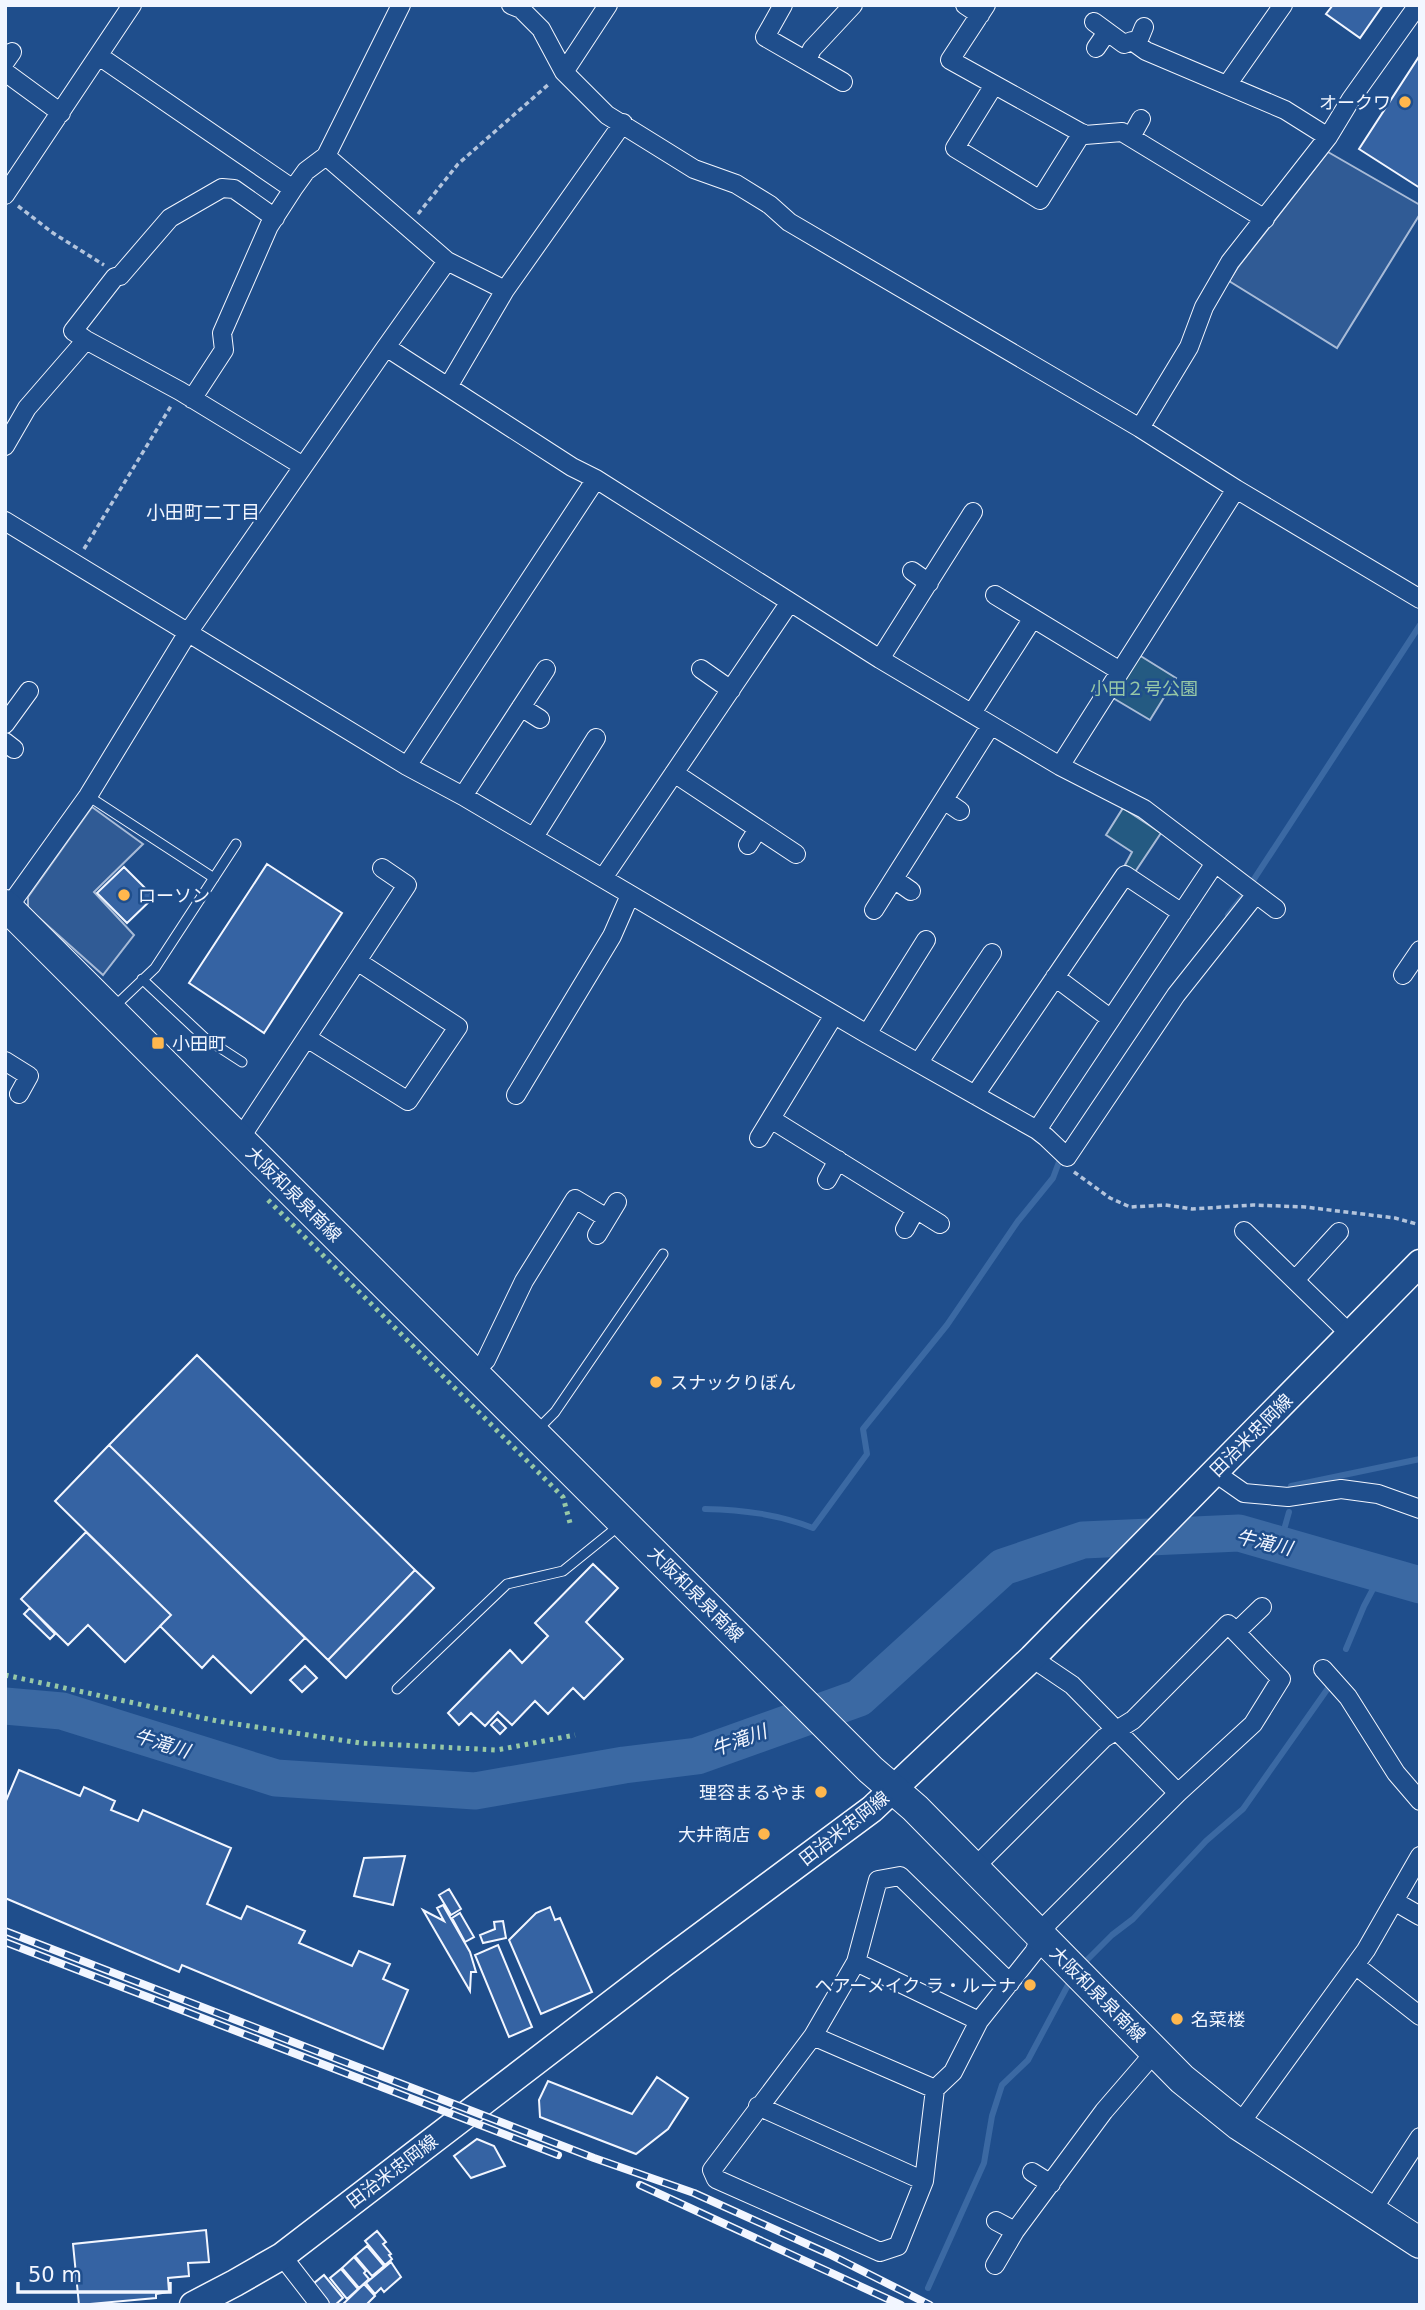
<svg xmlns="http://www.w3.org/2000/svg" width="1425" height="2310" font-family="'DejaVu Sans','Noto Sans JP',sans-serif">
<rect width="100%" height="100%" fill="#1f4e8c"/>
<path fill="#245a82" stroke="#a8bbd7" stroke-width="2" d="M1139 655 1176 678 1150 720 1113 698Z
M1123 808 1161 833 1135 872 1125 865 1132 852 1106 835Z"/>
<path fill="#305b95" stroke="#a8bbd7" stroke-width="2" d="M1328 152 1420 205V214L1337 348 1229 281 1238 267Z
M92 807 143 844 94 892 134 935 103 975 28 908V897Z"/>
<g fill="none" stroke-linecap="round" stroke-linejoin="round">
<path stroke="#3b69a3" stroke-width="6" d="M1228 915 1243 896 1420 625
M1291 1486 1420 1459
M705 1509C743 1510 778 1514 813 1528L867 1454 863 1429 947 1325 1018 1221 1053 1178 1062 1154
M1280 1544 1289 1512
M1346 1649 1364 1606 1381 1574
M1084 1963 1112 1935 1133 1919 1206 1841 1243 1809 1331 1684
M928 2288 984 2163 992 2116 1002 2085 1028 2060 1068 1985"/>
<path stroke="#3b69a3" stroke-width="37" d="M5 1706 62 1711 276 1778 475 1791 624 1765 697 1756 859 1698 1003 1567 1083 1540 1239 1533 1420 1585"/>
</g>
<path fill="#3563a3" stroke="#f2f6ff" stroke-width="2" d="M1333 5H1383L1360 38 1326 14Z
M1420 55V188L1359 149Z
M267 864 342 913 264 1033 189 983Z
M124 867 154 897 127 923 97 893Z
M197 1355 415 1570 328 1660 109 1445Z
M109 1445 305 1638 251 1693 213 1656 202 1668 160 1626 171 1615 55 1501Z
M86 1532 171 1615 125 1662 88 1625 68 1645 21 1599Z
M593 1564 618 1588 586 1622 623 1659 584 1699 573 1688 548 1714 535 1701 512 1725 498 1712 485 1726 471 1713 459 1725 448 1713 510 1650 522 1663 548 1636 535 1623Z
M415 1570 434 1588 346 1678 328 1660Z
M30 1608 55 1634 50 1639 24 1614Z
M305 1666 317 1678 302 1692 290 1680Z
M497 1719 506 1728 500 1734 491 1725Z
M19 1770 80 1796 84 1787 115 1801 111 1810 138 1821 143 1810 231 1848 207 1904 241 1919 247 1906 305 1931 299 1943 352 1966 359 1951 390 1964 383 1979 408 1990 383 2049 182 1965 179 1972 5 1898V1803Z
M405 1856 393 1905 354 1896 364 1858Z
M449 1889 461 1909 451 1915 439 1895Z
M443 1905 470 1952 476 1972H471L470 1991 423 1910 444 1921 437 1908Z
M550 1907 555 1920 560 1918 592 1992 541 2014 509 1940 536 1913Z
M460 1913 474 1937 465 1942 452 1918Z
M503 1921 506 1938 483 1943 480 1935 495 1929 494 1922Z
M498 1945 532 2027 509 2037 475 1955Z
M657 2077 688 2098 668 2129 636 2154 540 2117 539 2100 548 2081 632 2114Z
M477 2139 494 2146 505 2166 471 2178 454 2156Z
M206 2230 209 2262 188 2263 189 2276 168 2278 169 2292 156 2294V2298L79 2305 73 2244Z
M377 2231 386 2242 383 2244 391 2254 389 2255 392 2259 385 2265 365 2241Z
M367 2246 384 2266 372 2276 355 2256Z
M354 2257 366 2271 364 2273 369 2279 359 2288 342 2268Z
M391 2262 401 2277 384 2292 381 2288 375 2294 366 2283Z
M341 2269 358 2289 347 2299 330 2278Z
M324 2275 343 2298 335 2305H329L313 2284Z
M364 2284 375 2296 366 2305H342Z"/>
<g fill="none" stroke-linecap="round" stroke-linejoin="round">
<g stroke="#f2f6ff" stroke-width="11">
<path id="service" d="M88 796 214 878
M142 979 205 1038 242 1062
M114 1007 155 968 236 844
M538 1429 555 1412 663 1254
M397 1689 507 1584 563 1571 620 1525"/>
</g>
<g stroke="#f2f6ff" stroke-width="20">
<path id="minor" d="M511 5 521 9 541 29 564 72 607 115 694 169 736 184 770 205 789 222 1140 428 1236 489 1420 599
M783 5 765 37 843 82
M965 5 980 15
M986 5 950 60 1085 135 1122 132 1265 219
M1094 22 1124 44 1132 41 1146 51 1285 110 1328 137
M1137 44 1144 27
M1096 48 1107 32
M99 56 293 189 306 171 326 156 447 261 505 290
M807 60 812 49 853 5
M5 62 12 52
M5 72 61 113
M564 72 608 5
M994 85 955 148 1040 200 1082 133
M1227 85 1283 5
M1131 137 1141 119
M326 156 401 5
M5 195 132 5
M275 218 234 189 222 188 170 218 120 276 115 277 73 331 86 340 180 391 303 466
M386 347 447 261
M448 387 572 467 596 479 880 659 1060 766 1144 809 1276 909
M192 399 224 350 222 333 269 226 293 189
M1140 428 1189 347 1204 307 1230 262 1328 137 1351 99 1418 5
M5 446 27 408 86 340
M5 521 407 766 463 796 867 1034 1037 1130 1046 1137 1067 1157 1176 995 1256 894
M912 571 929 583
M995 595 1120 671
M880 659 973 512
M701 669 731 690
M521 707 540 719
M972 713 1033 618
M5 724 29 691
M5 742 14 749
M407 766 596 479
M1060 766 1236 489
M674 773 796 854
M463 796 546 669
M944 800 960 811
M534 837 596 738
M748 845 758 829
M603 878 790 602
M894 879 911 891
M874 910 991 725
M5 912 88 796 187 634 386 347 448 387 505 290 623 123
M1403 975 1420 950
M1055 977 1111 1019
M867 1034 926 940
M307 1038 408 1101 458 1027 357 961
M5 1061 29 1076 19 1094
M919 1062 992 953
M516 1095 612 936 630 895
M975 1095 1125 875 1182 913
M771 1119 940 1224
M1037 1130 1215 863
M238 1138 247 1128 407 885 382 868
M759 1138 834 1015
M827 1180 838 1160
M905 1229 916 1209
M1244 1231 1351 1335
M597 1235 617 1202
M1295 1280 1339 1232
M474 1372 486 1360 524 1281 575 1199 607 1218
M1214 1472 1244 1493 1288 1497 1341 1489 1378 1494 1420 1509
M1236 1632 1262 1607
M1032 1658 1072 1685 1178 1793
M1323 1669 1348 1697 1396 1773 1420 1801
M974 1868 1104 1738 1133 1720 1228 1624 1281 1679 1253 1724 1178 1793 1048 1923 1034 1952 979 2021 953 2072 935 2089 924 2181 898 2246 880 2252 716 2179 712 2170 813 2036 856 1962 878 1880 900 1876 1010 1983
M1394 1901 1420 1916
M856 1962 979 2021
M1355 1965 1420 2016
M813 2036 935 2089
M758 2106 924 2181
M1239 2125 1366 1950 1420 1856
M1032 2172 1051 2184
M1371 2212 1420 2137
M996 2221 1015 2231
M282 2256 320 2305
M995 2265 1015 2231 1104 2111 1155 2052"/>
</g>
<g stroke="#f2f6ff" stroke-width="29">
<path id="secondary" d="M193 2305 235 2283 282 2256 663 1964 872 1809 1032 1658 1420 1263"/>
</g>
<g stroke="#f2f6ff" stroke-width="32">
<path id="primary" d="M5 905 871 1770 915 1808 1182 2079 1239 2125 1420 2243"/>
</g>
<path stroke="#b3c4dc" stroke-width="3.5" stroke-dasharray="5 3.5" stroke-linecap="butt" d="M18 206 53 233 104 265
M418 214 458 164 549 84
M84 549 171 406
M1074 1172 1110 1198 1130 1207 1165 1205 1192 1209 1253 1205 1305 1207 1395 1218 1420 1225"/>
<use href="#service" stroke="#1f4e8c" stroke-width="9"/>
<use href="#minor" stroke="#1f4e8c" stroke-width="18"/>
<use href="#secondary" stroke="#1f4e8c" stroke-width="26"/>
<use href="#primary" stroke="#1f4e8c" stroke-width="30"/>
<g stroke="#f2f6ff" stroke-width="8">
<path id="rail" d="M5 1931 594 2158 694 2193 829 2254 930 2305
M5 1942 558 2155
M640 2185 901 2305"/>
</g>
<use href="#rail" stroke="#1f4e8c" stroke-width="5" stroke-dasharray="16" stroke-linecap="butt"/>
<path stroke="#97c8a6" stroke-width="5" stroke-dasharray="3.5 5" stroke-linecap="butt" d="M268 1200 563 1497 570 1523
M5 1675 217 1721 360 1743 497 1750 575 1735"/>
</g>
<g fill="#ffb74d" stroke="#1f4e8c" stroke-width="2.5">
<circle cx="1405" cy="102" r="7"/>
<circle cx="124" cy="895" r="7"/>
<rect x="151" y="1036" width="14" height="14" rx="3.5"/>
<circle cx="656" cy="1382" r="7"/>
<circle cx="821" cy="1792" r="7"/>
<circle cx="764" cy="1834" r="7"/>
<circle cx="1030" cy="1985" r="7"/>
<circle cx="1177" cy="2019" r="7"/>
</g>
<g text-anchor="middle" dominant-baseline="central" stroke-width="5" stroke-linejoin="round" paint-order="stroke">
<g font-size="18" fill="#f2f6ff" stroke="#1f4e8c" text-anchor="end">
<text x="1391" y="102">オークワ</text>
<text x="138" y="895" text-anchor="start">ローソン</text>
<text x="172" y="1043" text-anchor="start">小田町</text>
<text x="670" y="1382" text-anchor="start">スナックりぼん</text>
<text x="807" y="1792">理容まるやま</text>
<text x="750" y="1834">大井商店</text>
<text x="1016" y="1985">ヘアーメイク ラ・ルーナ</text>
<text x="1191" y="2019" text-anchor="start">名菜楼</text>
</g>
<g font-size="18" fill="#97c8a6" stroke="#1f4e8c">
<text x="1144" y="688">小田２号公園</text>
</g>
<g font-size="18" fill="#f2f6ff" stroke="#1f4e8c">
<text transform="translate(294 1194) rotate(45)">大阪和泉泉南線</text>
<text transform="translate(1251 1435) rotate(-45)">田治米忠岡線</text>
<text transform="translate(696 1594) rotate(45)">大阪和泉泉南線</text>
<text transform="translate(844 1828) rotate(-38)">田治米忠岡線</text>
<text transform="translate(1098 1994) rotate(45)">大阪和泉泉南線</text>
<text transform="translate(392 2171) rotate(-37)">田治米忠岡線</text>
</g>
<g font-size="19" fill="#f2f6ff" stroke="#1f4e8c">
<text x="203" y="512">小田町二丁目</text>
</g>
<g font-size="19" font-style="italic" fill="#f2f6ff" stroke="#1f4e8c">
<text transform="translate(1264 1542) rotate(13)">牛滝川</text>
<text transform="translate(739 1740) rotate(-20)">牛滝川</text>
<text transform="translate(162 1743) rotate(17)">牛滝川</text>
</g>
</g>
<rect width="1425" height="2310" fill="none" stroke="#f2f6ff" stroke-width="14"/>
<path d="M18 2282v10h152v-10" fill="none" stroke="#f2f6ff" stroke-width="3.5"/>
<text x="28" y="2282" font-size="21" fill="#f2f6ff" stroke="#1f4e8c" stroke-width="5" paint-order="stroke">50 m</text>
</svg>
